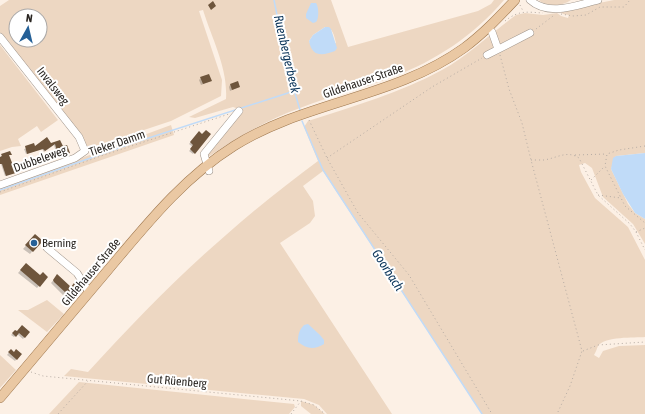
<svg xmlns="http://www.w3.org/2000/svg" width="645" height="414" font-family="'Asap Condensed',sans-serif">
<rect width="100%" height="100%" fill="#fcf0e5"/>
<path fill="#edd7c2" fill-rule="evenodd" d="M9 0H331L348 47 478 11 491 4 494 0H504C474 35 436 61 392 77 362 89 330 96 300 108 267 120 237 137 208 157L209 153 239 109 233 107 195 118 189 117 226 99C228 68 212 39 203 10L199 11 222 80 221 96 171 121 90 148 88 147 0 35V6ZM16 16H40V40H16ZM325 27C333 27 334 36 336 43L313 50 309 41 313 35Z
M540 0H571C561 7 550 6 539 1Z
M614 0H645V153L616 156 611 169 628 204 635 213 645 219V244L633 224 603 197 592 168 585 163 579 165 581 172 595 198 628 227 645 260V337C634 338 605 336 598 346 597 348 596 352 594 355L599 358 603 351 619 346 645 345V414H482L323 171 303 186 313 201 315 216 310 223 280 243 392 414H327L319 405 304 399 64 376 71 369 88 372C132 324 177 277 226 235 255 209 286 185 318 161L304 127 308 121C354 106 400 93 442 70 469 55 491 33 516 15L525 13 543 15 557 13 561 16 568 18 569 15 563 14 560 11Z
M0 45 58 120 41 132 37 126 18 139 21 146 12 147 0 151Z
M171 125 174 135 0 195V188Z
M47 300 64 314 47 332 18 310H28Z
M0 355 16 370 0 388Z
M79 382 264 401 294 404 295 407 289 414H49Z
M301 401 314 405 325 414H311L301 406Z"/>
<path fill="#c0dbf8" d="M311 3H316C319 7 319 19 316 22L313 23 306 18V14Z
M325 27H329L331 29 337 48 335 51C322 56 312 57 309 41L313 35Z
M645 153V219L635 213 623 194 611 169 613 158 616 156Z
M308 324 320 335 324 340V344C314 350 307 349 298 342 298 335 299 330 304 325Z"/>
<path fill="#0003" d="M201 78 211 81 201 85 199 80Z
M230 85 239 87 230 91 229 87Z
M199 132 202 136 210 134 193 154 189 151 193 147 189 144Z
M60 141 62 147 68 154 62 155 60 150 56 152 54 145 44 152 42 149 26 154 24 149 50 144Z
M10 154 8 156 13 173 5 176 1 164H0V158L2 155Z
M32 239 41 241 30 254 23 249Z
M26 264 40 276 47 277 37 288 18 273Z
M57 276 71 288 77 287 69 297 65 293 63 295 51 283Z
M15 331 29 332 23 339 17 334 14 337 11 335Z
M11 350 14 353 21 354 15 361 7 355Z"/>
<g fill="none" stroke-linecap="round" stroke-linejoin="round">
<path stroke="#c0dbf8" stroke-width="1.5" d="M274 0 288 70 300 110
M302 121 323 170 482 414
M0 190 130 144 288 93 294 89"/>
</g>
<path fill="#6e553c" d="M213 1 216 6 211 10 208 5Z
M209 74 212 81 203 84 200 77Z
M238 81 240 87 232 90 230 84Z
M206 130 211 134 195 154 190 149 193 145 190 142 199 131 202 134Z
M47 137 51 143 60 140 63 146 67 145 70 153 64 155 62 149 57 151 55 144 45 151 43 149 27 154 25 146 34 143 35 146Z
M10 151 12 155H9L16 173 6 176 2 164H0V157L2 156 1 154Z
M35 234 43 241 33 252 25 245Z
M26 263 40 275 43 272 48 277 40 287 20 270Z
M57 274 71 287 74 283 79 287 73 295 68 291 66 293 54 282 53 280Z
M22 325 30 332 25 338 19 333 16 337 12 333 15 330 17 331Z
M11 349 14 352 16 349 22 354 17 360 8 352Z"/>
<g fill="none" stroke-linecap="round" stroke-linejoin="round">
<g stroke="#9e9389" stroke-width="8">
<path id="minor" d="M530 0C549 17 577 5 598 0
M489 29 492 32 498 49
M0 37 79 137 85 151 75 158 0 185
M487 55 530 33
M209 171 204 154 239 111
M47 248 77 273 89 292"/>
</g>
<g stroke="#9e774e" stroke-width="10">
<path id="major" d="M0 398C36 355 72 313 108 270 146 225 183 178 234 146 305 101 395 98 464 48 483 34 499 17 515 0"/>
</g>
<path stroke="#b6aca4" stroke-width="1" stroke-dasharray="1 3" stroke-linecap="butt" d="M520 5 523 11
M561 14 573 16 586 15 600 7H624L630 0
M505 21C519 10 526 12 543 13
M536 29 553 16V15
M500 55 509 89 522 123 531 160 582 351 570 386 557 414
M309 120 327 158 358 213 409 275 492 414
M645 146 619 150 607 154 605 166 625 206 645 223
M575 155 607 154
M327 158 432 87 482 58
M531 160C535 160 540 160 544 160 557 158 567 150 579 158L598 195 630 224 636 232 645 250
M591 180 604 167
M0 192 98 157 229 114
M598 195 621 198
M636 232 645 228
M583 351 598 345 645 342
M31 372 43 376 301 401 314 405 325 414
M58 414 88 381
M291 414 301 401"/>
<use href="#minor" stroke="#fff" stroke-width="7"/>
<use href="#major" stroke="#eac8a3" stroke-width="9"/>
</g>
<circle fill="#256097" stroke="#fff" stroke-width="1.5" cx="34" cy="243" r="4"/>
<g text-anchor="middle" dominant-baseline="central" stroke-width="4" stroke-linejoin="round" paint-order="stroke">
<g font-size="12" fill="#2a2622" stroke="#fff">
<text transform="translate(363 81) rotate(-19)">Gildehauser Straße</text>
<text transform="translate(53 86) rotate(52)">Invalsweg</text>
<text transform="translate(117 143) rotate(-19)">Tieker Damm</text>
<text transform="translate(40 159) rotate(-20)">Dubbeleweg</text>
<text transform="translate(91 272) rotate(-50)">Gildehauser Straße</text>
<text transform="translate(177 381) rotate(5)">Gut Rüenberg</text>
</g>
<g font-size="12" fill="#2a2622" stroke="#fff" text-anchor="start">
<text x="42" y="243">Berning</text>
</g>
<g font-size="13" font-style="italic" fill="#093358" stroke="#fff">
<text transform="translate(287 54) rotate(77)">Ruenbergerbeek</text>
<text transform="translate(388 270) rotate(57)">Goorbach</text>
</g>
</g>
<g transform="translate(28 28) rotate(8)"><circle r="19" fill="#ffffff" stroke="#aaa8a7"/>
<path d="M0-3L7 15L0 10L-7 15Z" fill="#256097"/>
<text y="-6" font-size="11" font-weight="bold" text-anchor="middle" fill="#2a2622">N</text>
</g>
</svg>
